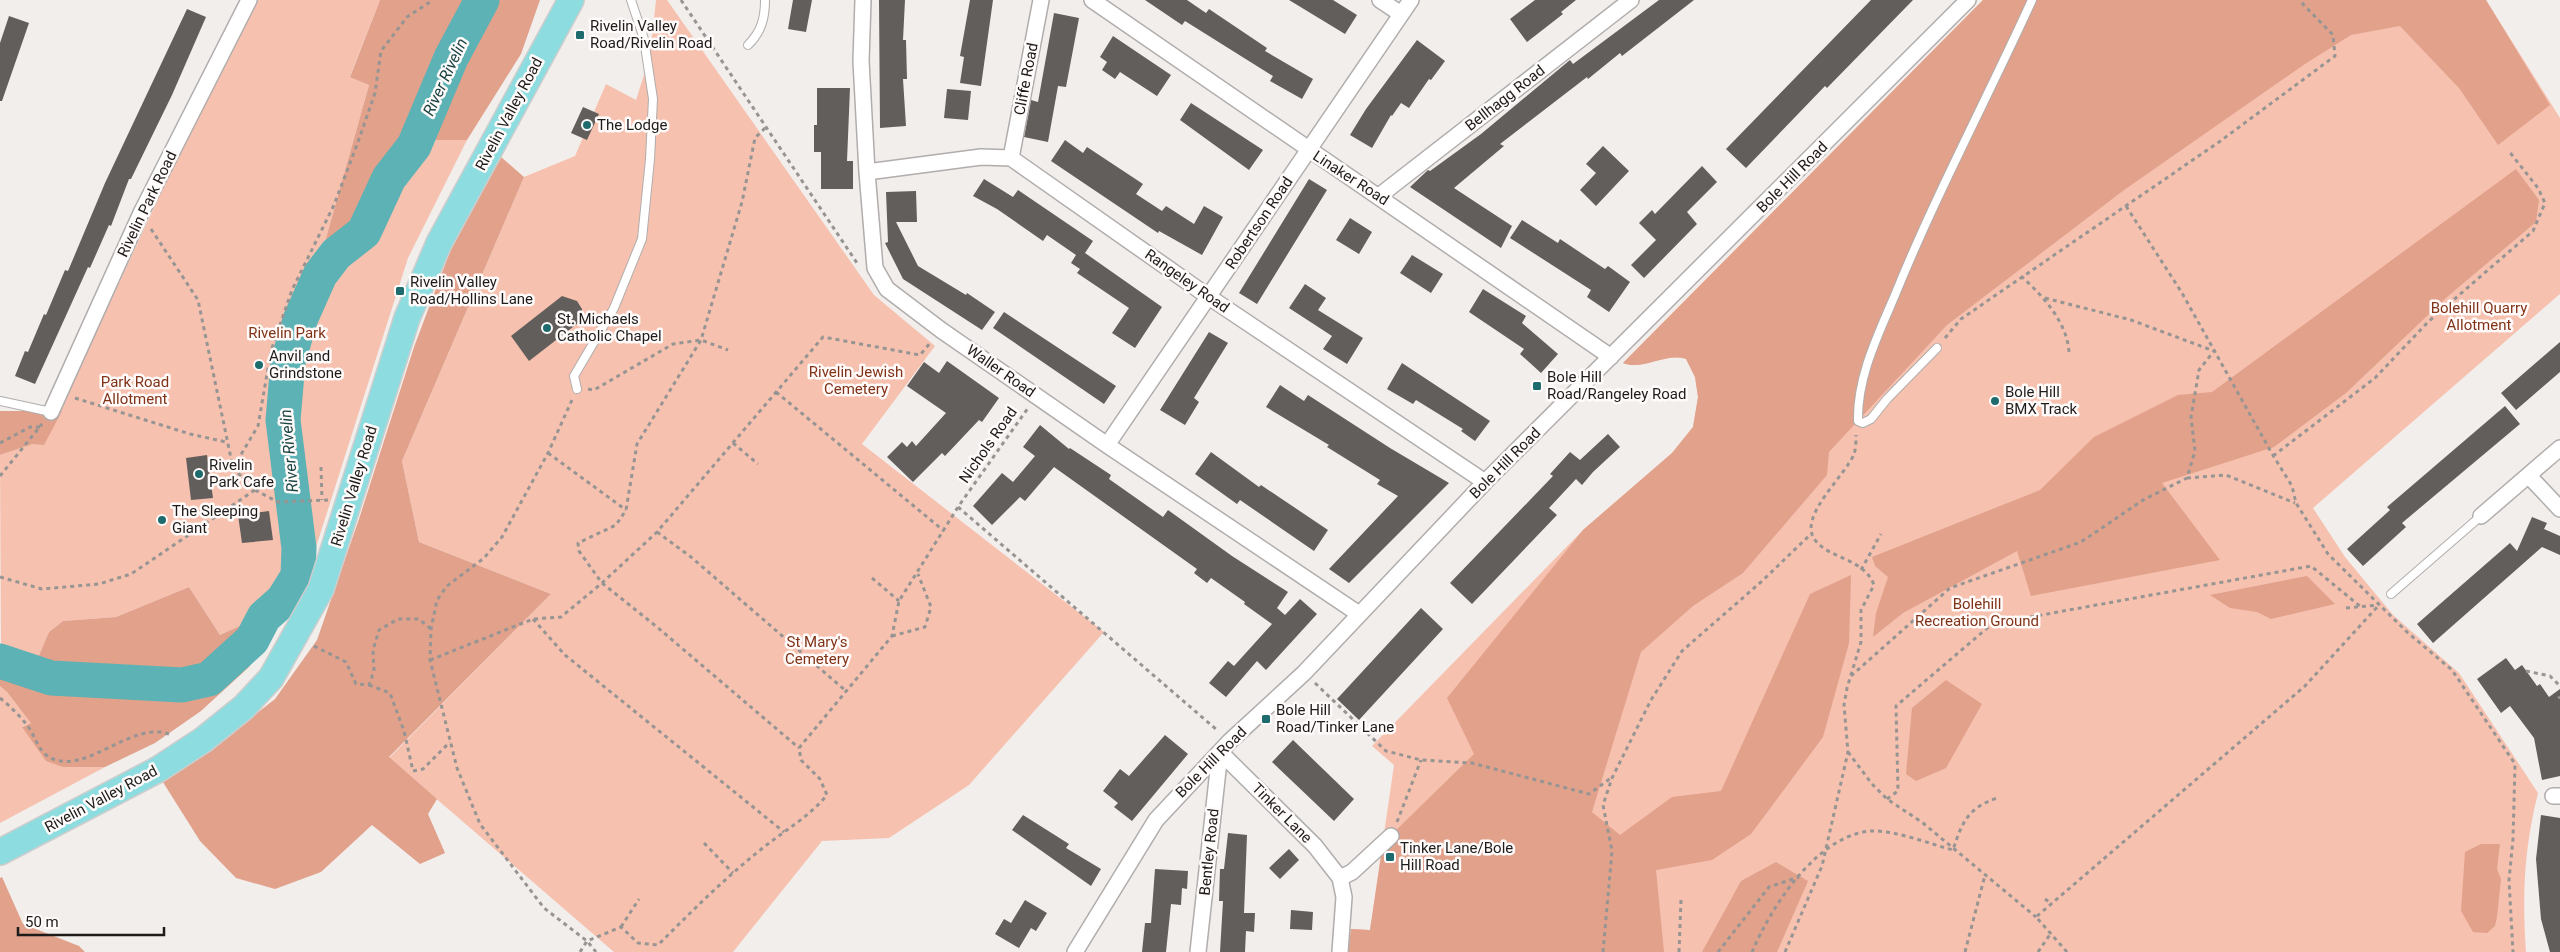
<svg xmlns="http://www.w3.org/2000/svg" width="2560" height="952" font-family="Roboto,sans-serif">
<rect width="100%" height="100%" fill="#f2eeec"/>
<path fill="#f7c1af" d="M258 0H380L350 76 369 85 323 249 369 236 426 73 431 140H467L408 258 310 566 280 623 244 624 220 635 189 587 116 617 63 621 49 632 37 660 1 650 0 455 33 444H44L185 141Z
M656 0H667L874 295 935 346 862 444 1104 632 969 785 889 838 822 841 733 952H614L389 758 551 594 419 542 402 461 524 177 575 156 606 84 636 100 650 56Z
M1983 0H2486L2560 118V294L2313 508 2345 557 2393 615 2459 673 2538 793C2524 849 2522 895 2526 952H1348L1351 929 1370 930 1394 765 1372 746 1583 530 1672 453 1693 427 1698 397 1695 377 1686 359C1665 352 1643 371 1623 363Z
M0 686 7 692 32 723 22 726 63 767H105L0 823Z"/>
<path fill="#e1a18b" d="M380 0H540L521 54 467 140H431L426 74 369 236 323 249 369 85 350 77Z
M1983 0H2486L2550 105 2498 145 2459 88 2400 26 2351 35 2305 64 2124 190 1947 325 1829 452 1827 475 1743 573 1693 606 1641 652 1592 812 1620 835 1672 797 1721 791 1810 594 1851 575 1849 643 1823 737 1751 834 1712 860 1656 870 1664 952H1348L1351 929 1370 930 1383 843 1474 754 1447 698 1583 530 1672 453 1693 427 1698 397 1695 377 1686 359C1665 352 1643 371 1623 363Z
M501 157 524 177 402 461 419 542 551 594 389 757 437 799 428 814 445 853 420 864 372 825 321 872 275 889 236 878 200 841 161 779 218 744 275 699 317 640 359 519 414 347 452 246Z
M2516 169 2539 200 2536 222 2447 297 2346 393 2274 447 2162 483 2220 560 2031 596 2017 551 1903 613 1873 637 1876 613 1888 577 1875 566 1872 557 2040 490 2094 437 2178 395 2212 392Z
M0 411H62L44 445 33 444 0 455Z
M2307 576 2335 604 2271 619 2257 612 2230 608 2210 595Z
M189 587 220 635 244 624 280 623 249 667 201 711 155 743 105 767H63L46 761 22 727 31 723 7 692 0 686V671L21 684 40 685 37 660 49 632 63 621 116 617Z
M1946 680 1982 704 1946 768 1916 781 1906 774 1912 708Z
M2481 844H2500L2497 869 2501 879 2497 917 2495 926 2487 933 2473 932 2461 911 2465 852Z
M1776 862 1808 881 1777 952H1702L1741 881Z
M2 877 23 924 79 946 85 952H0V878Z"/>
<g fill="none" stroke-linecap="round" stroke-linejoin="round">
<path stroke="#5cb2b4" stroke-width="35" d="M0 661 51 678 182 685 209 679 252 640 264 617 283 600 298 576 299 548 283 420 288 362 300 320 320 275 336 254 364 232 389 178 414 146 451 58 482 0"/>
</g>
<path fill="#615e5c" d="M793 0H812L806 32 788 29Z
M879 0H905L903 40H906L907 79H903L906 126 880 128Z
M970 0H993L981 86 960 83 964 57 960 56Z
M1145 0H1187L1206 13 1209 9 1267 48 1265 51 1313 79 1302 99 1270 81 1273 76 1185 21 1182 25Z
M1289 0H1333L1357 15 1345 34Z
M1535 0H1576L1561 12 1563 14 1527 42 1510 19Z
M1659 0H1694L1622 56 1620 53 1588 79 1587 77 1500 144 1504 146 1454 188 1512 226 1501 248 1410 187 1428 170 1430 171 1481 134 1570 60 1573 64Z
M1871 0H1913L1827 88 1825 86 1746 168 1726 149Z
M187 9 206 17 172 95 131 179H129L111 226 109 225 90 268 88 267 35 384 15 376 25 351 28 352 44 314 46 315 65 270 68 271 105 183Z
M1054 13 1079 18 1066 87 1058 86 1048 142 1024 137 1031 100 1038 102Z
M9 16 29 23 2 101H0V43Z
M1113 36 1171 75 1157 96 1120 72 1115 79 1102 70 1107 62 1100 57Z
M1417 40 1445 61 1431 80 1429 79 1409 108 1401 103 1392 116 1391 115 1372 148 1350 135 1366 109Z
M817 88H850L847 161H853V189H821V152H814V125H817Z
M947 89 971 91 968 120 944 118Z
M1191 103 1263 150 1249 170 1180 120Z
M583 107 599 114 587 140 571 133Z
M1065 140 1083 153 1087 147 1143 184 1136 194 1162 211 1166 206 1194 224 1204 206 1223 217 1202 255 1159 231 1158 233 1051 161Z
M1603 146 1629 171 1596 206 1580 190 1596 173 1586 164Z
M1702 166 1717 182 1687 212 1697 224 1644 278 1631 265 1656 240 1639 223 1652 210 1655 214Z
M984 179 1013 197 1018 190 1093 241 1085 253 1162 307 1135 348 1112 333 1129 308 1077 273 1080 269 1071 263 1076 255 1047 235 1043 241 997 209 973 196Z
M1309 179 1327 190 1257 304 1239 293Z
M916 191 917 222H896L918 266 966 295 967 293 995 312 982 330 903 279 885 243 888 242 886 192Z
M1350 218 1372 232 1359 254 1336 240Z
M1522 220 1558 243 1560 239 1605 269 1608 266 1630 282 1609 312 1587 297 1591 290 1510 238Z
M1412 255 1443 274 1431 293 1400 273Z
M1305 284 1326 298 1318 310 1363 338 1347 364 1323 349 1332 336 1289 308Z
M1483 289 1526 316 1522 323 1558 354 1541 373 1520 354 1524 349 1469 312Z
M562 296 577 301 582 309V320L529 361 511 336Z
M1004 312 1116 386 1104 404 993 328Z
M1209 332 1228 343 1194 398 1199 402 1185 425 1160 410Z
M2560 342V372L2516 410 2501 393Z
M947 361 999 398 982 422 979 420 945 456 942 453 913 482 887 457 902 442 907 447 912 441 916 446 946 413 907 386 924 362 939 373Z
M1402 363 1490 421 1475 441 1461 431 1463 429 1416 400 1413 404 1387 389Z
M1280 385 1304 401 1308 395 1390 448 1449 483 1349 583 1329 569 1398 496 1377 484 1380 480 1327 447 1329 445 1266 407Z
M2505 406 2520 424 2402 523 2406 527 2363 566 2347 549 2390 510 2387 507Z
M1040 425 1069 449 1070 448 1111 475 1109 479 1163 517 1168 510 1232 556 1288 592 1277 608 1285 615 1300 599 1317 614 1266 670 1257 661 1226 697 1209 683 1228 661 1234 666 1272 624 1244 604 1245 602 1211 578 1207 583 1194 573 1197 569 1054 467 1025 501 1020 497 992 525 973 506 1002 473 1013 482 1035 456 1023 447Z
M1608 434 1620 447 1593 472 1582 485 1576 479 1549 508 1557 515 1472 604 1450 583 1553 476 1550 474 1570 452 1580 460Z
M1211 452 1259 487 1261 485 1328 530 1314 551 1240 500 1237 504 1195 474Z
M207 455 213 498 191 500 186 458Z
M269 511 273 540 242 543 238 515Z
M2532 517 2547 523 2544 529 2560 536V555L2542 547 2433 643 2417 624 2510 543 2517 551Z
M1421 608 1443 629 1359 720 1337 699Z
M2506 658 2515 670 2522 665 2537 686 2540 684 2549 697 2560 689V776L2542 780 2534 738 2510 706 2501 713 2477 679Z
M1165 735 1188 754 1132 821 1114 807 1118 803 1103 791 1120 769 1129 776Z
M1293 740 1354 799 1334 821 1272 762Z
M1023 815 1069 844 1066 848 1101 869 1091 886 1012 830Z
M2541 815 2560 818V952H2550L2541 919 2536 859Z
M1228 833 1247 835 1244 913H1255L1254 932 1246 931 1245 952H1220L1223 901H1219L1220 869H1224Z
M1289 849 1299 860 1280 879 1269 868Z
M1155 869 1188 871 1187 889 1182 888 1181 905 1171 904 1166 952H1142L1145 923H1151Z
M1025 900 1047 913 1036 931 1031 928 1019 948 995 934 1004 919 1011 923Z
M1291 910 1313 912 1312 930 1290 929Z"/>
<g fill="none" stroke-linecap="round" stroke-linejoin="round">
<g stroke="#b1adac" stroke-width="10">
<path id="service" d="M748 45C761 32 765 19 765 0
M1937 348 1887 399 1871 419 1863 423 1858 421C1857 377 1878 335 1895 295 1936 194 1987 99 2032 0
M577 389 574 376 614 308 642 239 650 159 653 99 644 39 631 0
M0 401 51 412
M2391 594 2481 516"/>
</g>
<g stroke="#b1adac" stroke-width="18">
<path id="minor" d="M863 0 861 61 867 172 875 268 887 289 941 330 1107 445 1359 614
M1092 0 1611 357
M1380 0 1401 14
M1011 158 1041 0
M867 172 981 157 1011 158 1209 297 1485 482
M1379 196 1631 0
M51 412 141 213 249 0
M1107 445 1411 0
M2529 476 2560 509
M2481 516 2560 448
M1220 752 1315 846 1340 878 1344 897 1340 952
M2553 796H2560
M1340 878 1352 872 1391 836
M1075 952 1156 820 1230 741 1304 673 1485 482 1968 0
M1198 952 1220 752"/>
</g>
<g stroke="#cdcdcd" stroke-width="28">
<path id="primary" d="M0 852 157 770 203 740 244 707 271 678 321 589 407 318 439 243 571 0"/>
</g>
<path stroke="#979593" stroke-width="3" stroke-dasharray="4 4" stroke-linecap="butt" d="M681 0 857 263
M765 128 755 138 742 202 701 340 637 444 626 510 616 525 578 543 579 551 602 583 657 627 799 748
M2126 206 2182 293 2271 452 2292 486 2296 503 2328 554 2408 633 2452 670 2515 764 2513 839 2509 880 2513 952
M151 229 198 300 233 468 255 490 278 502 328 500
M2021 276C2043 296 2067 322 2069 352
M2045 298 2131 320 2214 351
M1945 338 1961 319 2219 142 2335 56 2333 35 2299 0
M588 389 594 390 673 344 701 340 728 350
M776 392 944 531
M75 398 190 434 226 442
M572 400 548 453 502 537 484 558 447 586 437 600 431 629 430 660 457 768 480 824 544 908 587 941 596 952
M0 443 30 427H40
M733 443 758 464
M548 453 626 510
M2273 456 2375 378 2428 322 2533 231 2545 203 2538 188 2508 150
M321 467 322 500
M233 468 258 426 271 351 292 290 334 205 358 142 375 93 381 51 407 17 433 0
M0 476 42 424
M2187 478 2226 475 2295 503
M958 507 1217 730
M657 532 691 557 846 691
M1861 570 1881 534
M0 577 42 589 99 584 131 574 255 490
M872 578 899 601
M2346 608 2378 605
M533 619 565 655 784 832
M892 636 925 627 931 607 918 574
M314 646 346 662 356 684 369 685 374 671 373 650 379 630 398 619H419L431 629
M430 660 533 619 561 617 602 583 657 532 823 337 920 355 931 342
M2526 671 2550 676 2560 686
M1851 676 1950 588 2081 542 2143 500 2187 478 2195 451 2191 417 2199 370 2214 351
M1315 683 1386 751 1421 760 1472 763 1589 794 1611 778
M369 685 390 693 404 731 413 771 423 769 450 742
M0 698C10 706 19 715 27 725 35 735 38 752 51 758 86 776 134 718 171 735
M2558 698 2560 697
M1848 752 1872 784 1887 799 1923 823 2036 917
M1887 799 1898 791 1896 706 1992 624 2311 566 2361 607
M1397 822 1421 760
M704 843 733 873
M2045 899 2052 904
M621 927 639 899
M580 952 587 941 621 927 638 943 658 945C691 912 723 880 759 851 782 832 808 818 827 795L820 779 801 760 799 748 892 636 899 601 958 507 1028 408
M1603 952 1612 851 1603 805 1612 778 1651 700 1682 651 1761 582 1811 534
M1679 952 1681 900
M1718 952 1769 887 1799 877
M1752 952C1771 907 1817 835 1871 831 1895 830 1930 844 1953 850 1962 822 1968 808 1997 798
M1785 952 1822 866 1848 752 1844 705 1847 688 1861 642V610L1874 585C1864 558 1829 559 1815 540 1797 517 1846 475 1854 454 1856 449 1856 441 1856 435
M1965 952 1985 875
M2038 952 2051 933
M2067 952 2036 917 2305 686 2379 605"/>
<use href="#service" stroke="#fff" stroke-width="8"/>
<use href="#minor" stroke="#fff" stroke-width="15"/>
<use href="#primary" stroke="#8ddde0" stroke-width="25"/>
</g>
<g fill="#1e6b6d" stroke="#fffbfa" stroke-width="2">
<rect x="575" y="30" width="10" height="10" rx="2.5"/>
<circle cx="587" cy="125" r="5"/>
<rect x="395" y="286" width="10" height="10" rx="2.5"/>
<circle cx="547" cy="328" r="5"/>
<circle cx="259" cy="365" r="5"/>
<rect x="1532" y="381" width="10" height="10" rx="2.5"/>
<circle cx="1995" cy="401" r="5"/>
<circle cx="199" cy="474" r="5"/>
<circle cx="162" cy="520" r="5"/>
<rect x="1261" y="714" width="10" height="10" rx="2.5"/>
<rect x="1385" y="852" width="10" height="10" rx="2.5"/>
</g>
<g text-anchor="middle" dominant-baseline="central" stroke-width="5" stroke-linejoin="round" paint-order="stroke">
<g font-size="15" fill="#1d1c1b" stroke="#fffbfa" text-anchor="start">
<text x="590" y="26">Rivelin Valley<tspan x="590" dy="17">Road/Rivelin Road</tspan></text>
<text x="597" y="125">The Lodge</text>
<text x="410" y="282">Rivelin Valley<tspan x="410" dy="17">Road/Hollins Lane</tspan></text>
<text x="557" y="319">St. Michaels<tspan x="557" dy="17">Catholic Chapel</tspan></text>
<text x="269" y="356">Anvil and<tspan x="269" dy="17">Grindstone</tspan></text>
<text x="1547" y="377">Bole Hill<tspan x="1547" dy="17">Road/Rangeley Road</tspan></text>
<text x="2005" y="392">Bole Hill<tspan x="2005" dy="17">BMX Track</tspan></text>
<text x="209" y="465">Rivelin<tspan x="209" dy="17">Park Cafe</tspan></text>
<text x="172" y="511">The Sleeping<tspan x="172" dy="17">Giant</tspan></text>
<text x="1276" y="710">Bole Hill<tspan x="1276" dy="17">Road/Tinker Lane</tspan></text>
<text x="1400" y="848">Tinker Lane/Bole<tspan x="1400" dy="17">Hill Road</tspan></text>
</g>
<g font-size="15" fill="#1d1c1b" stroke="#fffbfa">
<text transform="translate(1026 79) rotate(-79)">Cliffe Road</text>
<text transform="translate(1505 98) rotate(-38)">Bellhagg Road</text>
<text transform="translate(509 114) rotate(-62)">Rivelin Valley Road</text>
<text transform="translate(1792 177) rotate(-45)">Bole Hill Road</text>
<text transform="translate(1351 178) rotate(33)">Linaker Road</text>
<text transform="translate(147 204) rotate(-64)">Rivelin Park Road</text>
<text transform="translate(1259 223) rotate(-56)">Robertson Road</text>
<text transform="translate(1187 281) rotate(35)">Rangeley Road</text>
<text transform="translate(1001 371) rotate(35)">Waller Road</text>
<text transform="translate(988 445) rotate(-55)">Nichols Road</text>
<text transform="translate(1505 463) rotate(-45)">Bole Hill Road</text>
<text transform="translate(354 486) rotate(-73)">Rivelin Valley Road</text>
<text transform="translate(1211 762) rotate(-45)">Bole Hill Road</text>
<text transform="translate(101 799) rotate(-28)">Rivelin Valley Road</text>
<text transform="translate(1282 813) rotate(45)">Tinker Lane</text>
<text transform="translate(1209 852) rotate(-84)">Bentley Road</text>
</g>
<g font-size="15" fill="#803317" stroke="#fffbfa">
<text x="2479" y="308">Bolehill Quarry<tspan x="2479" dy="17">Allotment</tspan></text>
<text x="287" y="333">Rivelin Park</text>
<text x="856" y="372">Rivelin Jewish<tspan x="856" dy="17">Cemetery</tspan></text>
<text x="135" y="382">Park Road<tspan x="135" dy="17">Allotment</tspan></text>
<text x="1977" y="604">Bolehill<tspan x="1977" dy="17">Recreation Ground</tspan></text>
<text x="817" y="642">St Mary's<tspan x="817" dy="17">Cemetery</tspan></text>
</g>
<g font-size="16" font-style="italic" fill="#1b4445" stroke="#fffbfa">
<text transform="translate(445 77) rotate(-65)">River Rivelin</text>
<text transform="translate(289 451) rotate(-95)">River Rivelin</text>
</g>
</g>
<path d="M18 927v8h146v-8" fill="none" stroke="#1d1c1b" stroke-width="2.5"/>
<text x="25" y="927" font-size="15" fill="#1d1c1b" stroke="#fffbfa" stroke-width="4" paint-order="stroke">50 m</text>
</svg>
